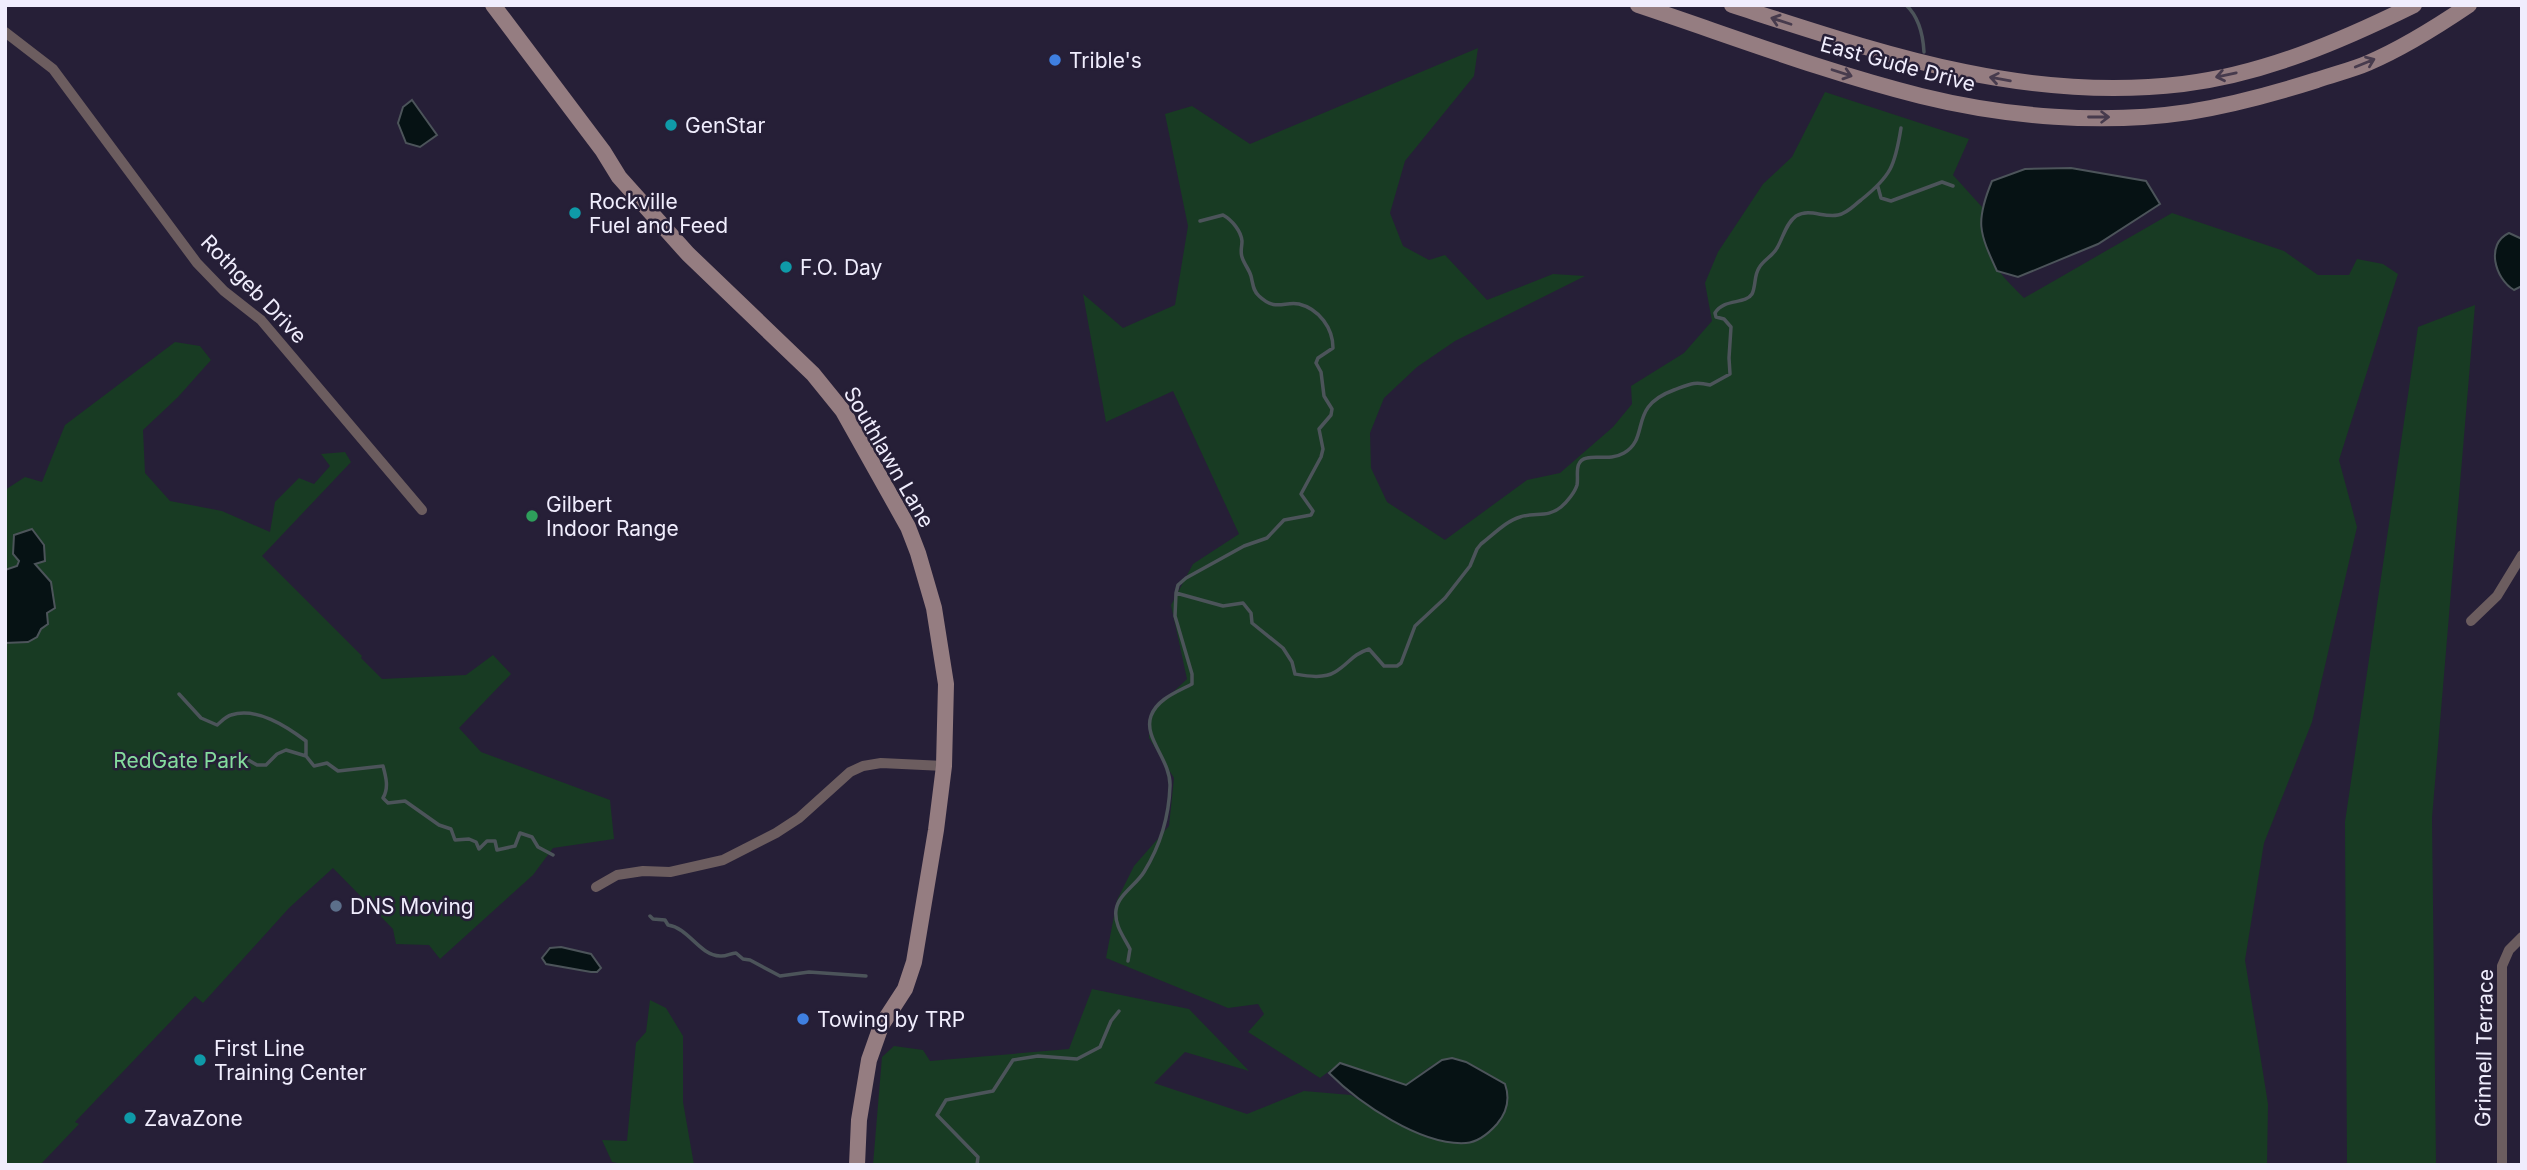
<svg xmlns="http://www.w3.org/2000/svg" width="2527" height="1170" font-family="Inter,sans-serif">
<rect width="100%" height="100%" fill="#261f37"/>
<path fill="#183b23" d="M1478 48 1474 76 1405 161 1390 213 1403 246 1429 260 1445 255 1487 300 1553 274 1585 276 1455 341 1417 367 1384 398 1370 433 1371 468 1387 502 1445 540 1527 480 1560 473 1613 427 1632 404 1631 386 1684 353 1712 321 1705 283 1718 252 1763 184 1792 157 1825 92 1969 139 1953 175 1982 207C1982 255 1991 265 2024 298L2172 213 2284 251 2318 275H2349L2357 259 2383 264 2398 274 2339 460 2357 527 2312 722 2264 843 2245 960 2268 1104 2267 1165H873L882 1057 894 1046 923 1050 930 1061 1069 1049 1092 989 1189 1009 1249 1071 1185 1052 1154 1083 1247 1114 1304 1091 1351 1095 1401 1126 1505 1084C1489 1075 1463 1054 1443 1060 1431 1064 1417 1077 1406 1085L1340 1063 1320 1078 1248 1032 1264 1014 1258 1004 1228 1008 1106 958 1117 900 1134 866 1169 826 1174 778 1149 738 1151 713 1187 679 1171 605 1193 564 1239 534 1173 391 1106 422 1083 294 1123 328 1175 305 1188 226 1165 114 1192 106 1250 144Z
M2475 305 2432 818 2436 1165H2347L2345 822 2418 327Z
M175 342 200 346 211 360 178 397 143 430 145 473 170 501 222 511 270 532 275 502 299 478 314 484 330 466 321 454 345 452 351 462 262 556 362 656 361 658 382 679 466 675 493 655 511 674 459 728 481 752 610 800 614 839 553 848 533 875 440 959 429 945 396 944 393 929 333 868 289 908 203 1003 195 996 75 1122 79 1124 40 1165H5V490L25 477 42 482 65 425Z
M650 1000 666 1008 683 1036V1102L694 1165H629L612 1162 602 1140 627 1141 636 1043 646 1032Z"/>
<path fill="#061214" stroke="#4c545a" stroke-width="2" d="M412 100 437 135 420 147 406 143 398 123 403 107Z
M2071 168 2146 181 2160 204 2098 244 2018 277 1997 271C1979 232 1975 222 1992 181L2025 169Z
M2509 233 2522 239V286L2514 290C2495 279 2485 244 2509 233Z
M32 529 44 545 45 561 35 564 51 582 55 608 47 613 48 624 41 629 37 637 28 642 5 643V570L17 566 19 561 13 554 14 535Z
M561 947 591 954 601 968 597 972H591L546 964 542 958 550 948Z
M1452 1058 1466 1062 1505 1084C1510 1098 1507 1112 1497 1124 1489 1133 1479 1142 1466 1143 1421 1146 1359 1103 1329 1073L1340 1063 1406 1085 1442 1060Z"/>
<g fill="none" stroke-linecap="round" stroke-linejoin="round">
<path stroke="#4c545a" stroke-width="3.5" d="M1906 5C1919 17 1923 34 1924 52
M1878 187 1881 198 1891 201 1942 182 1953 186
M1176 593 1223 606 1243 603 1251 613 1252 623 1283 648 1292 662 1295 674C1307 676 1324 679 1335 672 1349 664 1351 655 1369 649L1384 666H1397L1401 663 1415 626 1445 598 1470 566 1477 549 1481 544C1493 535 1506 521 1520 517 1535 512 1548 518 1561 507 1567 502 1575 492 1577 485 1579 476 1573 461 1587 458 1598 455 1610 461 1624 453 1651 437 1627 407 1674 390 1690 384 1694 381 1710 385L1730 374 1729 358 1731 327 1724 319 1716 317 1715 313C1724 298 1745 305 1752 294 1756 286 1754 275 1759 268 1763 260 1773 256 1777 248 1783 238 1786 223 1796 216 1810 208 1823 218 1838 215 1848 213 1853 206 1861 200 1891 176 1895 166 1901 128
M179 694 201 718 217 725C221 722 226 716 231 715 257 707 286 726 306 741V756L314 766 327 763 338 771 383 766C386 777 389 788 383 798L388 803 405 801 439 825 451 829 455 840 469 839 476 842 479 849 487 841H495L497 850 515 846 520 833 532 837 538 847 553 855
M245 758 257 765H266L277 754 286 750 306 756
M650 916 653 919 665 920 668 925C689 928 699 955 720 956 726 957 730 953 736 953L743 959 750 960 780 976 809 972 866 976
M1128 961 1130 949C1124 937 1114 925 1116 910 1118 895 1136 885 1144 872 1160 846 1169 817 1170 786 1171 760 1143 738 1151 716 1157 699 1177 692 1192 684V674L1175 616 1176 593 1178 585 1186 578 1244 546 1267 538 1284 520 1311 515 1313 511 1301 494 1321 457 1323 449 1319 429 1331 415 1332 409 1324 396 1321 372 1316 363 1318 358 1333 348C1333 328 1319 309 1299 304 1284 301 1276 312 1259 296 1253 291 1253 284 1251 276 1249 269 1244 264 1242 257 1240 251 1242 247 1242 241 1241 231 1232 220 1223 215L1200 221
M977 1165 978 1157 937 1115 946 1100 993 1091 1013 1060 1038 1056 1077 1059 1100 1047 1111 1021 1119 1011"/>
<path stroke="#6c5d5f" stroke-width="10" d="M5 32 53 69 197 263 224 291 261 320 422 510
M2471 621 2497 596 2522 555
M596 887 617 875 643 871 670 872 723 860 776 833 799 818 850 772 863 766 881 763 944 766
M2502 1165V966L2509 950 2522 937"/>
<path stroke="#957d81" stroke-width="16" d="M493 5 603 151 619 177 688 254 813 374 843 411 908 527 918 553 934 608 946 684 944 766 936 830 914 962 905 989 881 1026 869 1060 859 1120 857 1165
M1638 5C1731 36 1825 72 1921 96 2006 117 2102 125 2189 112 2232 105 2276 93 2317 80 2334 74 2352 70 2368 63 2401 49 2438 26 2469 5
M1732 5C1881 53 2023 103 2183 84 2264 74 2341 41 2414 5"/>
</g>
<defs><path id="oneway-shaft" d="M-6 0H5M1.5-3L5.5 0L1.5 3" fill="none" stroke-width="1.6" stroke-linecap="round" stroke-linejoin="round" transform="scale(1.75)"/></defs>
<g stroke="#473b4d">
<use href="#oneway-shaft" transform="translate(1781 21) rotate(-162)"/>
<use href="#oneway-shaft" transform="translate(2365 63) rotate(-22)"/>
<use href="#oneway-shaft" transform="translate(1842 73) rotate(18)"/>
<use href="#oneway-shaft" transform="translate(2226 75) rotate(168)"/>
<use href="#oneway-shaft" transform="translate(2000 79) rotate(-170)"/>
<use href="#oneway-shaft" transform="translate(2099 117)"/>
</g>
<g fill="#3f7fe0" stroke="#261f37" stroke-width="2.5">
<circle cx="1055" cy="60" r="7"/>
<circle cx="803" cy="1019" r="7"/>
</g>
<g fill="#0f9aa8" stroke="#261f37" stroke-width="2.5">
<circle cx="671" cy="125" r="7"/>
<circle cx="575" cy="213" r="7"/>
<circle cx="786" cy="267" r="7"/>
<circle cx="200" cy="1060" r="7"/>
<circle cx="130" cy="1118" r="7"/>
</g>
<circle fill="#2e9e5b" stroke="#261f37" stroke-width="2.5" cx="532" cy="516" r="7"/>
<circle fill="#5c6f8a" stroke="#261f37" stroke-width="2.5" cx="336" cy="906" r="7"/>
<g text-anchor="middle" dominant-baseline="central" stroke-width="5" stroke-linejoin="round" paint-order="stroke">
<g font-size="21" fill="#f0edfd" stroke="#261f37" text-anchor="start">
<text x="1069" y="60">Trible's</text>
<text x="685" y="125">GenStar</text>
<text x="589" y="201">Rockville<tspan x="589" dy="24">Fuel and Feed</tspan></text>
<text x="800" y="267">F.O. Day</text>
<text x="546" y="504">Gilbert<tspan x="546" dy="24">Indoor Range</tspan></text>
<text x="350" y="906">DNS Moving</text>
<text x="817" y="1019">Towing by TRP</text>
<text x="214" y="1048">First Line<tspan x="214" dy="24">Training Center</tspan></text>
<text x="144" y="1118">ZavaZone</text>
</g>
<g font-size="21" fill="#f0edfd" stroke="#261f37">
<text transform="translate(1898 64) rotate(15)">East Gude Drive</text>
<text transform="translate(254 289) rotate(46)">Rothgeb Drive</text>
<text transform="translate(889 457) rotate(60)">Southlawn Lane</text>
<text transform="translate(2484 1048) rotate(-89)">Grinnell Terrace</text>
</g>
<g font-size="21" fill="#84db9d" stroke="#261f37">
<text x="181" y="760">RedGate Park</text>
</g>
</g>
<rect width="2527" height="1170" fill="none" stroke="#f0edfd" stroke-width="14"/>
</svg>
